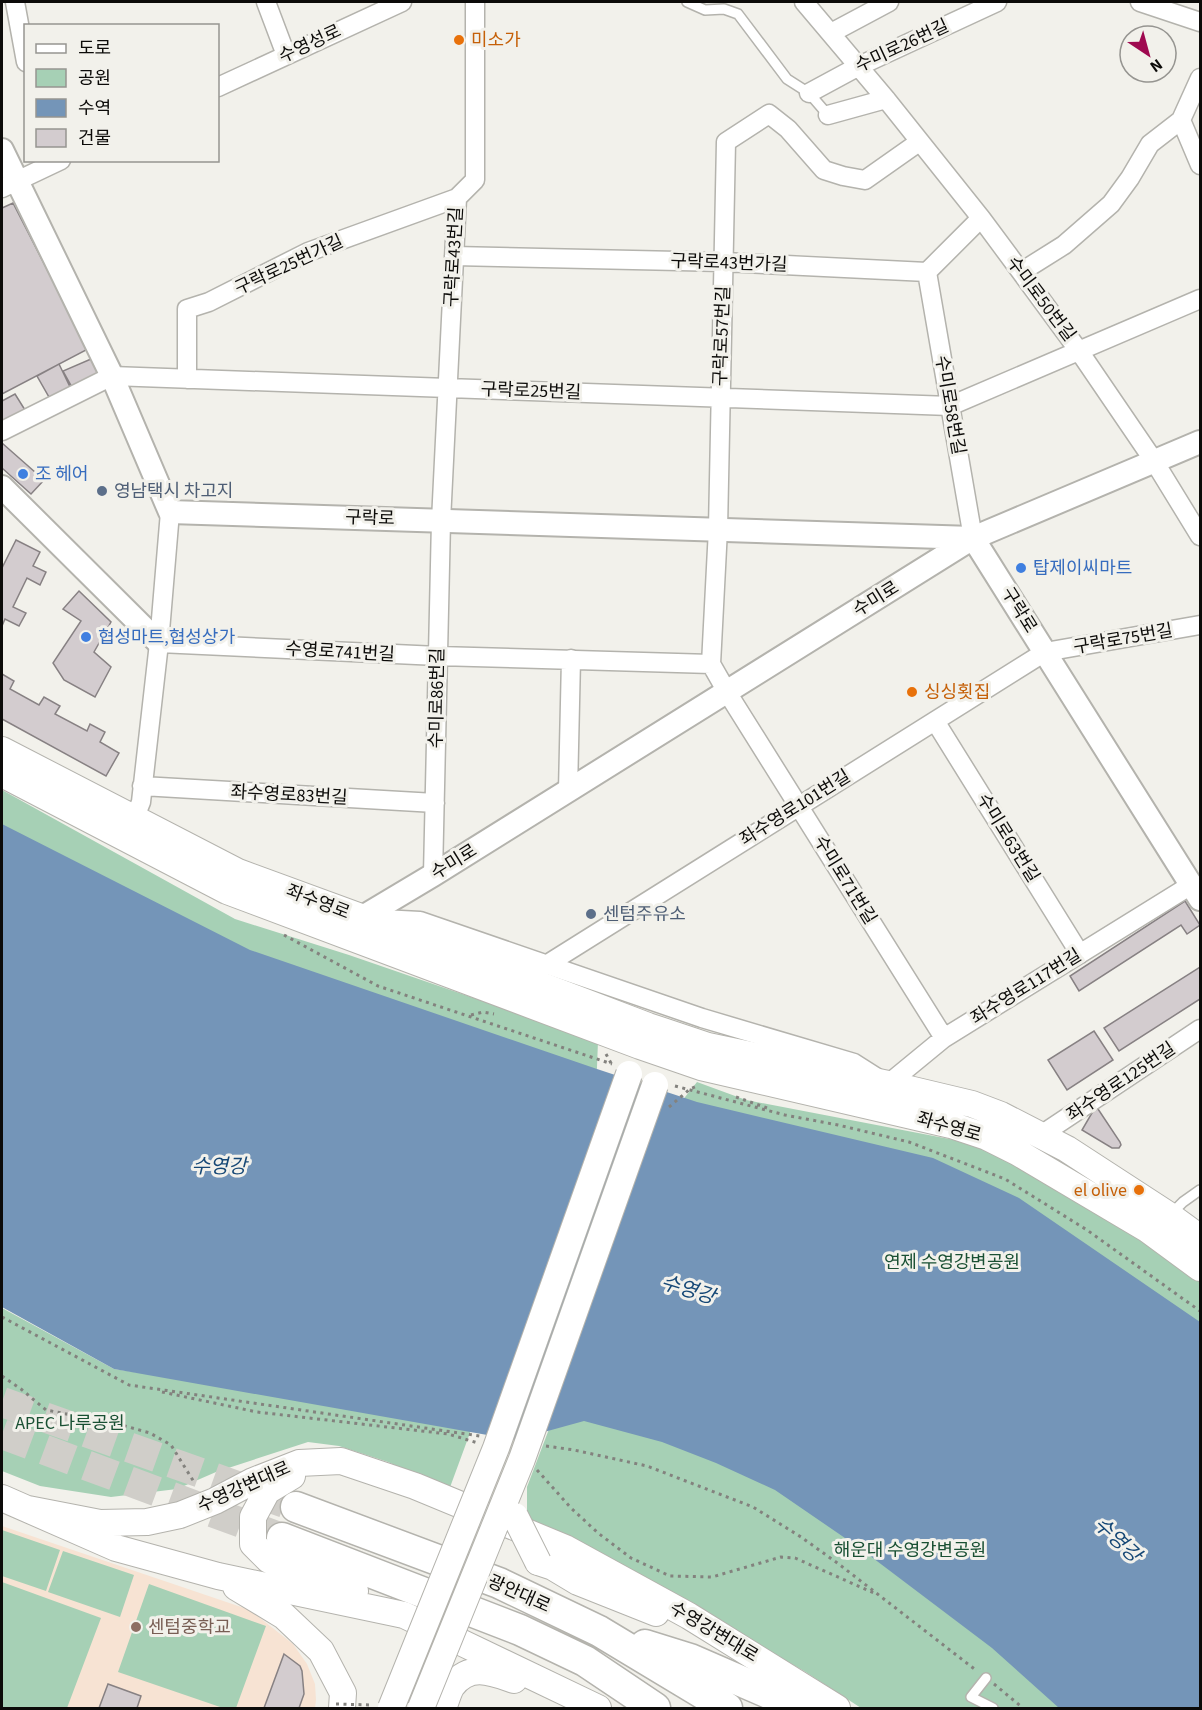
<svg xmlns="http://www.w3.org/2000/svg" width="1202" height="1710" font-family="'Source Sans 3','Noto Sans KR',sans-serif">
<rect width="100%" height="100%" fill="#f2f1eb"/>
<path fill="#f7e3d3" d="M2 1526 250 1610 293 1644 307 1664 315 1684 316 1700 315 1708H2Z"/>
<path fill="#a6d0b5" d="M2 790 235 919 349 955 598 1041 596 1093 226 955 2 839Z
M697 1082 746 1100 991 1147 1133 1229 1200 1280V1708H861L804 1671 622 1569 533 1529 527 1514V1487L666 1121Z
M2 1308 114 1369 474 1422 449 1490 388 1462 339 1446 308 1442 216 1472 177 1489 111 1497 40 1486 2 1471Z
M2 1530 60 1550 46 1591 2 1576Z
M63 1551 134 1575 120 1617 48 1592Z
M2 1582 101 1618 67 1708H2Z
M149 1584 266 1626 236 1708H223L118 1672Z"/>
<path fill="#7495b8" d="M2 824 250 950 597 1069 697 1102 933 1158 1019 1198 1200 1322V1708H1059L992 1648 861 1549 775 1490 716 1463 662 1442 584 1421 515 1440 114 1369 2 1307Z"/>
<path fill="#d3cccf" stroke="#878183" stroke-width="1.5" d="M13 203 88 349 2 394V208Z
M91 359 100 376 73 389 63 371Z
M59 364 71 389 49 397 37 376Z
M15 394 25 410 2 421V401Z
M2 443 44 480 31 494 2 468Z
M16 540 40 552 33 566 46 572 40 585 27 578 13 607 26 613 19 626 5 619 2 626V568Z
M79 591 111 622 94 652 111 667 95 697 64 680 53 663 81 621 63 609Z
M2 674 14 681 10 689 39 705 44 697 60 706 55 714 87 731 90 724 105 732 100 742 119 753 106 776 2 719Z
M1185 901 1200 925 1187 934 1181 925 1079 991 1070 976Z
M1200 967V999L1119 1051 1104 1028Z
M1094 1031 1113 1060 1067 1090 1048 1060Z
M1096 1106 1120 1142 1121 1145 1119 1148H1112L1082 1130Z
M284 1654 300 1666 302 1671 304 1694 299 1708H264Z
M108 1684 141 1696 137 1708H99Z"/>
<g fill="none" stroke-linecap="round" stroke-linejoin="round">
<path stroke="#d0cec9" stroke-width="30" stroke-dasharray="30 15" stroke-linecap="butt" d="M2 1402 296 1507
M2 1434 282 1538"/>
<g stroke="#b4b3ad" stroke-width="12">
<path id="service" d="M687 2 705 10 724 9 738 14 787 79 809 93 828 115
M1170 1215 1183 1202 1200 1190
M986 1678 971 1697 993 1708"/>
</g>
<g stroke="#b4b3ad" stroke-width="21">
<path id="minor" d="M15 2 26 62
M266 2 286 55
M804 2 886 99 981 218 1021 272 1079 351 1154 461 1200 536
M1140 2 1200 22
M831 33 889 2
M1200 78 1181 120 1200 165
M218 87 402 2
M809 93 859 66 997 2
M828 115 886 99
M2 188 61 160
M454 256 724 262 927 272 981 218
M927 272 973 538
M1021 272 1064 245 1111 204 1130 178 1150 144 1181 120
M187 379V309L209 302 308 252 457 198 475 180V2
M2 431 112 376 950 406 1200 299
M159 643 438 656 711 664 727 692 944 1038
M711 664 718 529 726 142 769 114 788 129 824 170 843 176 865 180 919 142
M935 721 1080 954
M142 786 435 803
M568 791 571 659
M131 827 141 802 159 643 170 512
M433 875 441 521 457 198
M382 919 420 921 702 1018 854 1063 876 1077
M546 965 1045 652 1200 625
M886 1090 888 1084 944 1038 1191 885
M1041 1135 1200 1029"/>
</g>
<g stroke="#b4b3ad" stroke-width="26">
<path id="tertiary" d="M2 150 112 376 170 512 973 538
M2 487 159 643
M973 538 1200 899
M351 924 433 875 973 538 1200 442"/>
</g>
<g stroke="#b4b3ad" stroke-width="28">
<path id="secondary" d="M2 750 238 872 399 931 648 1026 708 1046 888 1084 972 1104 1001 1115 1067 1149 1170 1216 1200 1238
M2 774 227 891 640 1046 701 1067 951 1125 987 1137 1017 1152 1147 1229 1200 1268
M292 1476 267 1491 253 1517V1544L269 1560 355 1591
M2 1498 116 1548 218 1576 404 1615 598 1708
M28 1509 100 1523 147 1522 180 1515 215 1501 253 1481 299 1463 341 1461 415 1486 565 1548 689 1616 837 1708
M538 1562 553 1567 578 1582 656 1613
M236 1587 284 1616 321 1651 343 1693 342 1708
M443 1708C446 1702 448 1692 452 1686 470 1663 491 1672 514 1680"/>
</g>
<g stroke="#b4b3ad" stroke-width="33">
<path id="trunk" d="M296 1507 499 1583 599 1631 727 1708
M282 1538 520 1630 585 1661 655 1708
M645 1645 690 1659 803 1708"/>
</g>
<path stroke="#83827e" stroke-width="3" stroke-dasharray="3 4.5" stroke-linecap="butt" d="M284 935 378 986 612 1064
M471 1015 483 1012 494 1014
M675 1086 785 1115 838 1125 909 1142 1005 1179 1087 1230 1200 1311
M736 1097 767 1108
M2 1317 129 1385 480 1436
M2 1376 21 1389 46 1410 118 1424 150 1433 171 1445 194 1482
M162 1392 257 1412 448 1434 478 1443
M546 1446 574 1450 647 1466 753 1507 801 1537 840 1565 977 1671
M537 1470 571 1508 598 1533 631 1558 670 1576 712 1577 781 1557 795 1558 874 1593
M994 1684 1023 1708"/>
<use href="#service" stroke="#fff" stroke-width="9"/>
<use href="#minor" stroke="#fff" stroke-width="18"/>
<use href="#tertiary" stroke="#fff" stroke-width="22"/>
<use href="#secondary" stroke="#fff" stroke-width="26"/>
<use href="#trunk" stroke="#fff" stroke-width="30"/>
<g stroke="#b4b3ad" stroke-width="28" stroke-linecap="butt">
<path id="secondary-bridge" d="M515 1516 538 1562
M391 1708 496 1448 629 1074
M421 1708 522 1459 655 1085"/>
</g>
<path stroke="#83827e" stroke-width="3" stroke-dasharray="3 4.5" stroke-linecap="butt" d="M606 1054 612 1065
M669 1107 690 1089 697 1086
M336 1704 373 1705"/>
<use href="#secondary-bridge" stroke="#fff" stroke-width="26"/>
</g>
<g fill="#e8710a" stroke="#f2f1eb" stroke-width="2">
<circle cx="459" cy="40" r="6"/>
<circle cx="912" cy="692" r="6"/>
<circle cx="1139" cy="1190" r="6"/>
</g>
<g fill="#3f7fe0" stroke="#f2f1eb" stroke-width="2">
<circle cx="23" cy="474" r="6"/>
<circle cx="1021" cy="568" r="6"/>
<circle cx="86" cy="637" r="6"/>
</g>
<g fill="#5c6f8a" stroke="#f2f1eb" stroke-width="2">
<circle cx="102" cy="491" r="6"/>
<circle cx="591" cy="914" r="6"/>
</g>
<circle fill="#8d6e63" stroke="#f2f1eb" stroke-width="2" cx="136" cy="1627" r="6"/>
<g text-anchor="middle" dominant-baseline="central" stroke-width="6" stroke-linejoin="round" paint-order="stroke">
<g font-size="18" fill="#c56008" stroke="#f2f1eb" text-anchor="start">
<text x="471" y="40">미소가</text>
<text x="924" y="692">싱싱횟집</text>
<text x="1127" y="1190" text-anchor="end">el olive</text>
</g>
<g font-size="18" fill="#0c0b09" stroke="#f2f1eb">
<text transform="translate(310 44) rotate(-25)">수영성로</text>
<text transform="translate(902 46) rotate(-25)">수미로26번길</text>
<text transform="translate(454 257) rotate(-87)">구락로43번길</text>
<text transform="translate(729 263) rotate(2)">구락로43번가길</text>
<text transform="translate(289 265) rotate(-25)">구락로25번가길</text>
<text transform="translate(1041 299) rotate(53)">수미로50번길</text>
<text transform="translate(722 336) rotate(-88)">구락로57번길</text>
<text transform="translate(531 391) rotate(2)">구락로25번길</text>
<text transform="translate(950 405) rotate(80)">수미로58번길</text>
<text transform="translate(370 518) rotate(2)">구락로</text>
<text transform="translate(876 599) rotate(-32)">수미로</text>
<text transform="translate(1019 610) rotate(58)">구락로</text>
<text transform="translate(1123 639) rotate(-10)">구락로75번길</text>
<text transform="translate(340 652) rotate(3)">수영로741번길</text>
<text transform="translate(437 698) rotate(-89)">수미로86번길</text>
<text transform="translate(289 795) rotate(3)">좌수영로83번길</text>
<text transform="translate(795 808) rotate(-32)">좌수영로101번길</text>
<text transform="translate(1008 838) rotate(58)">수미로63번길</text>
<text transform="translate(454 862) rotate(-32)">수미로</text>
<text transform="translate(845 880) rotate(58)">수미로71번길</text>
<text transform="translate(318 902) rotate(21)">좌수영로</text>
<text transform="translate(1026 987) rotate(-32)">좌수영로117번길</text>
<text transform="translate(1121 1082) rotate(-34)">좌수영로125번길</text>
<text transform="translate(949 1127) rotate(16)">좌수영로</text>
<text transform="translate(244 1487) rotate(-24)">수영강변대로</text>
<text transform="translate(519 1594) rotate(24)">광안대로</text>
<text transform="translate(714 1632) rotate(31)">수영강변대로</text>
</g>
<g font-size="18" fill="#366cbe" stroke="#f2f1eb" text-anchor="start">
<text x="35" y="474">조 헤어</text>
<text x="1033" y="568">탑제이씨마트</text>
<text x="98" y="637">협성마트,협성상가</text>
</g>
<g font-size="18" fill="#4e5e75" stroke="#f2f1eb" text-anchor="start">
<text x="114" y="491">영남택시 차고지</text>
<text x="603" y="914">센텀주유소</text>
</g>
<g font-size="18" fill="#195033" stroke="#f2f1eb">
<text x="952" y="1262">연제 수영강변공원</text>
<text x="70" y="1423">APEC 나루공원</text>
<text x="910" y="1550">해운대 수영강변공원</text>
</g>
<g font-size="18" fill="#785e54" stroke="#f2f1eb" text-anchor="start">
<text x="148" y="1627">센텀중학교</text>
</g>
<g font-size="20" font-style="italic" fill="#164876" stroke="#f2f1eb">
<text x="219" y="1167">수영강</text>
<text transform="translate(688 1290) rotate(17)">수영강</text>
<text transform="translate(1117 1540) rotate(43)">수영강</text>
</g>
</g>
<rect width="1202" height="1710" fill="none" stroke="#0c0b09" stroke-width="6"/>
<rect x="24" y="24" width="195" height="138" fill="#f2f1eb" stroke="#969591" stroke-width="1.5"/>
<rect x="36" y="44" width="30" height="9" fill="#ffffff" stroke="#969591" stroke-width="1.5"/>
<text x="78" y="54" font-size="18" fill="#0c0b09">도로</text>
<rect x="36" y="69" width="30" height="18" fill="#a6d0b5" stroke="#969591" stroke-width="1.5"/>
<text x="78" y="84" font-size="18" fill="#0c0b09">공원</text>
<rect x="36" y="99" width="30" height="18" fill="#7495b8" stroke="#969591" stroke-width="1.5"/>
<text x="78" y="114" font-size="18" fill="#0c0b09">수역</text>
<rect x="36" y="129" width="30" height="18" fill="#d3cccf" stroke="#969591" stroke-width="1.5"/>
<text x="78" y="144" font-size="18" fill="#0c0b09">건물</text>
<g transform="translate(1148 54) rotate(144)"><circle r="28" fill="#f2f1eb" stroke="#969591" stroke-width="1.5"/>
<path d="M0-4.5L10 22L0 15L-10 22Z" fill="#9f0950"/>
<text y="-9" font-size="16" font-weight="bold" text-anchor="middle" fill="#0c0b09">N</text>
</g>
</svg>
